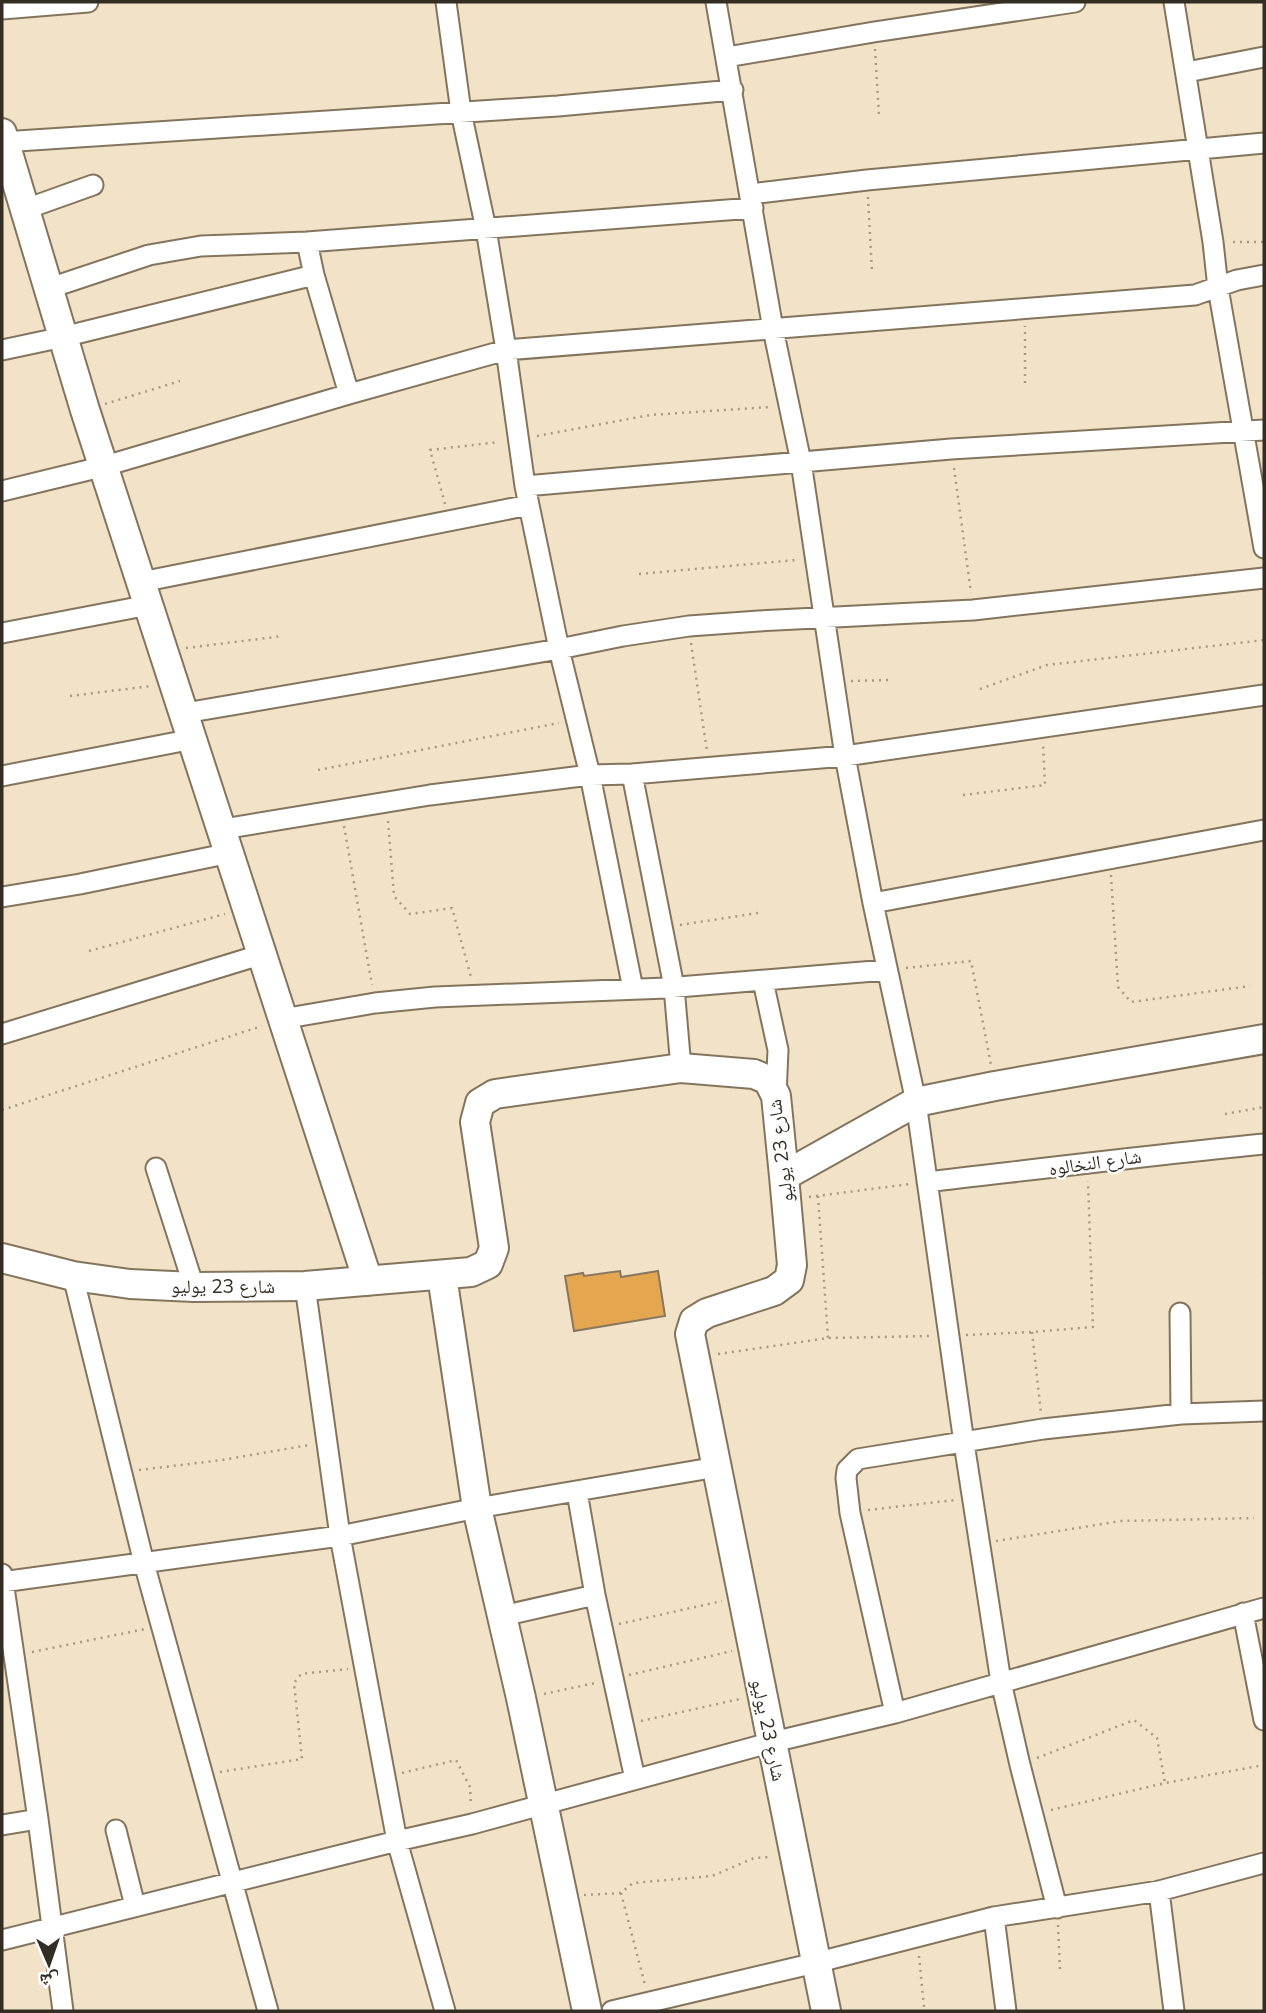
<svg xmlns="http://www.w3.org/2000/svg" width="1266" height="2013" font-family="Mulish,'Noto Naskh Arabic',sans-serif">
<rect width="100%" height="100%" fill="#f2e2c7"/>
<path fill="#e5a650" stroke="#897660" stroke-width="2" d="M620 1271 621 1277 658 1271 665 1316 574 1331 565 1276 583 1273 584 1276Z"/>
<g fill="none" stroke-linecap="round" stroke-linejoin="round">
<g stroke="#83755d" stroke-width="23">
<path id="street" d="M446 2 461 112 486 229 506 350 525 486 559 649 590 775 633 989
M716 2 773 329 801 462 845 756 873 903 916 1102 964 1443 1001 1682 1020 1765 1057 1908
M1174 2 1213 242 1218 288 1264 548
M2 9 88 2
M727 57 874 32 1075 2
M1187 72 1264 57
M2 142 558 106 733 90
M751 194 867 180 1264 143
M23 210 93 185
M307 242 314 275 349 394
M47 289 149 255 201 246 307 242 753 208
M2 350 63 337 314 275
M525 486 951 449 1264 430
M2 491 105 466 349 394 506 350 1195 295 1237 280 1264 275
M141 582 529 505
M2 633 149 605
M185 713 559 649 623 636 689 626 759 621 973 610 1264 578
M632 774 674 987 681 1068
M2 776 193 739
M223 829 430 795 590 775 632 774 845 756 1264 695
M2 897 80 884 230 853
M873 903 1264 830
M763 981 778 1050 776 1095
M282 1019 375 1003 435 997 666 988 887 970
M2 1034 263 954
M156 1168 194 1287
M927 1182C1039 1169 1151 1155 1264 1144
M73 1276 144 1563 268 2011
M305 1286 340 1536 397 1841 445 2011
M1180 1313 1181 1414
M577 1492 595 1595 635 1779
M2 1574 38 1819 63 2011
M2 1582 340 1536 477 1508 717 1467
M1243 1613 1264 1720
M502 1616 595 1595
M895 1713 850 1513 846 1478 847 1470 858 1459 1043 1429 1181 1414 1264 1411
M2 1825 38 1819
M116 1830 135 1906
M1159 1891 1174 2011
M994 1917 1006 2011
M2 1940 397 1841 472 1824 773 1742 895 1713 1264 1608
M612 2011 815 1963 994 1917 1159 1891 1264 1863"/>
</g>
<g stroke="#83755d" stroke-width="32">
<path id="secondary" d="M2 133 85 410 368 1281
M784 1176 916 1102 995 1086 1264 1039
M2 1258 73 1276 130 1284 194 1287 305 1286 471 1272 488 1264 494 1248 475 1122 480 1103 495 1094 681 1068 754 1074 768 1080 776 1096 784 1176 792 1265 789 1280 774 1291 707 1313 694 1321 690 1334 826 2011
M442 1276 477 1508 521 1698 587 2011"/>
</g>
<path stroke="#a69a86" stroke-width="2.5" stroke-dasharray="2 5" stroke-linecap="butt" d="M875 49 879 116
M868 197 872 272
M1233 242H1264
M1025 383V326
M105 404 180 381
M537 436 650 415 770 407
M954 468 971 593
M445 504 430 450 499 442
M639 574 796 560
M691 643 707 751
M186 648 283 636
M851 681 888 680
M980 689 1047 665 1264 640
M70 696 151 686
M318 770 559 723
M963 795 1045 785 1043 744
M388 821 394 896 410 914 452 908 471 977
M344 826 372 985
M1111 875 1118 987 1131 1002 1250 986
M680 925 758 913
M89 951 225 914
M906 968 971 961 991 1065
M2 1110 262 1026
M1225 1114 1264 1107
M818 1196 828 1338
M809 1197 910 1184
M1264 1272V1279
M1032 1332 1041 1413
M966 1335 1032 1332 1093 1327 1088 1181
M718 1354 828 1338 931 1336
M139 1470 222 1460 309 1445
M868 1510 955 1500
M996 1541 1121 1521 1254 1518
M619 1624 722 1601
M32 1652 145 1629
M629 1675 732 1651
M544 1694 595 1683
M641 1721 740 1699
M1037 1758 1134 1720 1157 1738 1165 1783
M220 1772 302 1759 294 1683 301 1674 348 1669
M402 1773 456 1760 470 1787 471 1806
M1051 1810 1165 1783 1264 1765
M621 1893 645 1985
M584 1895 621 1893 633 1883 712 1876 754 1858 772 1857
M1058 1925 1060 1971
M919 1956 924 2007 922 2011"/>
<use href="#street" stroke="#fff" stroke-width="19"/>
<use href="#secondary" stroke="#fff" stroke-width="28"/>
</g>
<g text-anchor="middle" dominant-baseline="central" stroke-width="5" stroke-linejoin="round" paint-order="stroke">
<g font-size="19" fill="#342d23" stroke="#fff">
<text transform="translate(780 1151) rotate(-97)">شارع 23 يوليو</text>
<text transform="translate(1095 1162) rotate(-8)">شارع النخالوه</text>
<text x="223" y="1286">شارع 23 يوليو</text>
<text transform="translate(769 1730) rotate(78)">شارع 23 يوليو</text>
</g>
</g>
<rect width="1266" height="2013" fill="none" stroke="#342d23" stroke-width="7"/>
<g transform="translate(49 1964) rotate(178)" stroke="#ffffff" stroke-width="5" paint-order="stroke">
<path d="M0-5L12 26L0 18L-12 26Z" fill="#342d23"/>
<text y="-10" font-size="19" font-weight="bold" text-anchor="middle" fill="#342d23">ش</text>
</g>
</svg>
